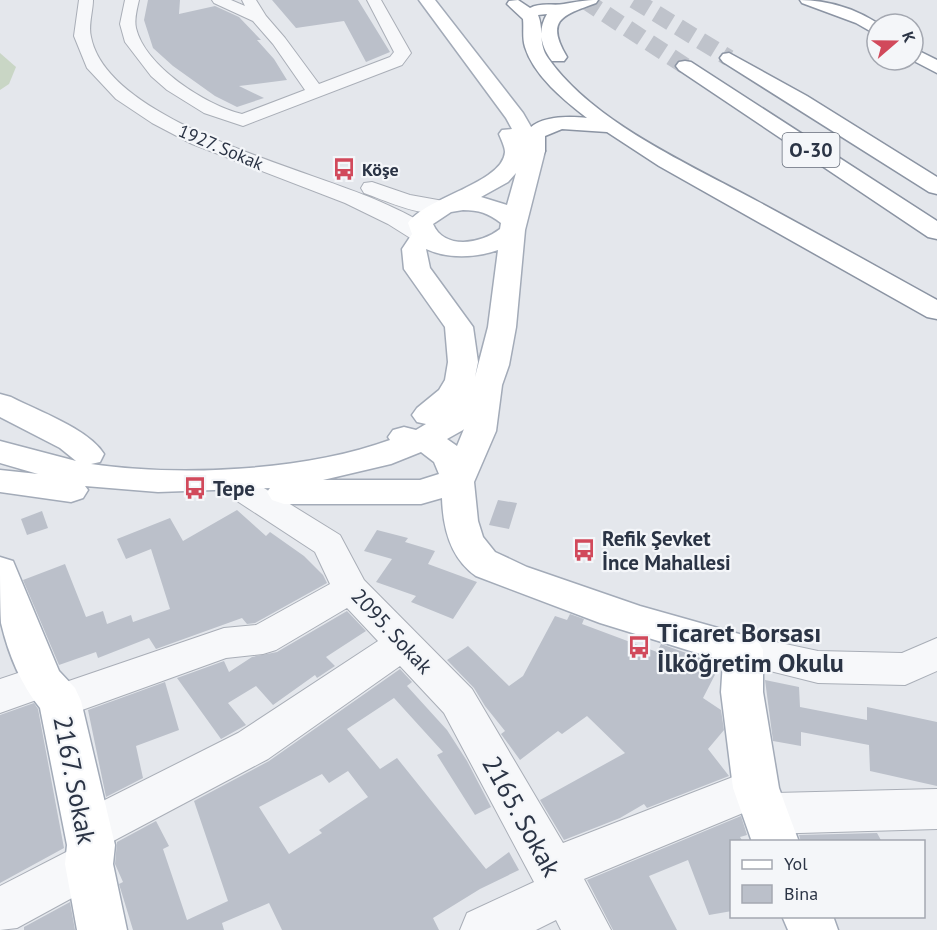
<svg xmlns="http://www.w3.org/2000/svg" width="937" height="930" font-family="'PT Sans',sans-serif">
<rect width="100%" height="100%" fill="#e4e7ec"/>
<path fill="#c9d6c5" d="M0 53 16 67 9 84 0 90Z"/>
<path fill="#bbc0ca" fill-rule="evenodd" d="M148 0H180L179 14 215 6 239 17 261 40H257L274 59 287 80 239 86 264 98 237 107 215 96 173 66 153 48 144 20Z
M272 0H358L390 52 366 62 344 21 296 28Z
M498 500 517 503 509 529 489 525Z
M237 510 266 536 270 532 304 556 323 575 327 583 255 623 247 624 242 618 156 649 149 638 98 658 96 652 59 665 23 580 65 564 86 617 103 611 107 624 131 615 133 622 170 609 151 549 126 559 117 539 170 518 183 541Z
M42 511 48 528 27 535 21 519Z
M377 530 408 538 405 542 435 551 428 564 477 582 453 619 411 602 416 596 376 582 392 559 364 551Z
M347 611 366 631 326 657 335 666 317 678 315 675 273 705 256 686 228 703 246 725 221 739 177 678 224 661 229 672 252 657 277 652Z
M570 614 584 619 582 624 657 652 661 644 720 665 703 698 721 710 724 730 708 749 729 776 647 808 644 804 620 818 564 840 540 800 625 753 587 716 562 734 558 731 520 760 501 734 505 731 485 706 474 688 447 660 468 646 509 686 523 676 555 616 567 620Z
M400 669 412 682 407 686 447 730 467 761 491 807 475 815 437 755 443 752 394 698 347 729 380 769 397 758 486 869 509 852 519 870 480 889 433 918 439 930H282L269 903 222 923 224 930H133L119 884 123 882 115 864 117 842 156 821 169 846 163 849 187 920 228 901 194 801 269 761ZM348 771 368 797 319 830 322 833 289 854 259 807 322 774 329 783Z
M765 680 799 687 800 707 867 720V707L937 722V786L870 771 869 745 801 732V746L773 741Z
M165 682 179 730 136 746 143 778 106 797 88 710Z
M34 703 38 709 64 848 0 883V715Z
M741 816 747 835 740 837 743 842H732V911L709 915 688 860 649 876 677 930H613L587 880Z
M877 833 882 842H801L799 835Z
M70 902 75 930H24V927Z"/>
<g fill="none" stroke-linecap="round" stroke-linejoin="round">
<path stroke="#bfc3cb" stroke-width="17" stroke-dasharray="17 9" stroke-linecap="butt" d="M584 0 685 66
M634 0 729 58"/>
<g stroke="#a9aeb7" stroke-width="2">
<path id="minor" d="M79 0H93C93 11 88 26 91 37 108 123 309 169 381 202 398 210 424 220 435 236L431 241 423 243 415 241 388 224 345 203 192 144 152 123 116 99 87 68 74 36Z
M125 0H139C137 9 134 19 136 28 145 66 205 105 242 114L305 90 273 44 253 21 214 3 212 0H231L245 6 242 0H256L266 16 285 38 319 84 390 57 394 52 367 0H381L411 53 402 65 243 126 204 113 167 90 151 76 125 42 120 24Z
M372 182 410 195 449 202 452 207 449 212C422 218 389 202 364 193L361 188 364 183Z
M248 482 259 485 340 535 364 580 472 689 563 843 756 768 771 774 777 788 775 793 937 789V829L765 834 749 828 743 813 584 879 611 930H561L556 920 536 930H460L467 913 534 882 444 713 400 666 268 759 102 847 105 848 112 864 105 880 17 928 0 930V886L74 848 65 832 71 817 238 733 378 641 347 608 276 650 263 654 226 658 60 718 46 713 40 701 42 698 0 713V679L42 665 56 669 62 681 60 684 224 628 256 625 330 584 315 552 237 501 232 493 237 485Z
M743 635 818 651 902 653 937 638V671L905 685 818 683 730 661 724 650 730 639Z"/>
</g>
<g stroke="#a3abb8" stroke-width="3">
<path id="major" d="M419 0H435L523 113 545 151 525 230 516 327 509 365 502 385 496 431 474 482 478 521 483 537 495 552 527 567 640 606 757 639 763 650V692L779 788 799 842H752L733 788 721 692 723 661 600 623 476 576C450 558 443 528 442 498L421 504H284L272 500 267 492 270 488 158 492 85 486 88 490 83 498 71 502 0 492V470L38 474 0 463V441L76 461 60 448 0 417V394L11 397C38 411 89 429 104 454L100 462 91 464C180 477 305 471 390 440L388 437 393 430 404 427 416 430 426 424 417 422 412 415 417 408 439 390 445 380 448 362 445 327 404 269 402 249 412 234 408 223C426 197 503 183 505 152 505 147 501 139 499 134L502 130 512 129 506 118ZM516 173 507 205 481 197 508 182ZM463 210C479 210 488 213 501 223L500 229C481 244 444 250 433 224L451 212ZM426 249C448 259 475 258 498 250L488 327 475 377 478 362 473 327 430 268ZM464 429 457 446 447 439 463 430ZM421 452 434 462 439 474 420 480H323L391 464Z
M0 557 13 561 59 671 75 688 81 701 115 845 113 864 127 930H77L65 864 67 845 40 708C21 685 8 653 1 623 0 603 0 578 0 557Z
M782 916H833L838 930H788Z"/>
</g>
<g stroke="#8b94a3" stroke-width="3">
<path id="highway" d="M518 0 530 8C540 2 553 6 564 4 576 2 585 0 598 0L596 3C564 15 544 19 567 57L564 61H552C541 46 537 31 547 14L538 15C544 29 538 44 548 58 594 123 689 164 757 201 817 233 877 267 937 300V319L927 317 659 166 607 132 562 129 545 136V151L542 156 534 157 526 156C523 151 524 148 524 142 526 115 566 116 587 118 564 100 534 76 525 47 522 38 524 28 523 19L507 4 509 1Z
M800 0C828 0 856 9 879 24H877V35L856 23 802 3Z
M913 48 937 60V73L912 60Z
M729 53 807 96 937 177V194L929 192 723 62 720 58 723 54Z
M685 61 691 62 937 221V239L928 237 679 70 676 66 679 62Z"/>
</g>
<use href="#minor" fill="#f7f8fa" fill-rule="evenodd"/>
<use href="#major" fill="#fff" fill-rule="evenodd"/>
<use href="#highway" fill="#fff" fill-rule="evenodd"/>
</g>
<defs>
<g id="bus-bare" transform="scale(1.8)"><path d="M-5-6H5V4H4V6H2V4H-2V6H-4V4H-5ZM-3.5-4V0h7V-4ZM-3.5 1.2v1.5H-2V1.2ZM2 1.2v1.5H3.5V1.2Z" fill="#d1495b" stroke="#f4f6f9" stroke-width="2.5" paint-order="stroke"/></g>
</defs>
<g fill-rule="evenodd">
<use href="#bus-bare" x="344" y="169"/>
<use href="#bus-bare" x="195" y="488"/>
<use href="#bus-bare" x="584" y="550"/>
<use href="#bus-bare" x="639" y="647"/>
</g>
<g text-anchor="middle" dominant-baseline="central" stroke-width="4.5" stroke-linejoin="round" paint-order="stroke">
<g font-size="18" fill="#2b3445" stroke="#f4f6f9">
<text transform="translate(221 147) rotate(23)">1927. Sokak</text>
</g>
<g font-size="18" font-weight="bold" fill="#2b3445" stroke="#f4f6f9" text-anchor="start">
<text x="362" y="169">Köşe</text>
</g>
<rect fill="#f4f6f9" stroke="#676e7b" stroke-width="1.5" x="782.5" y="133" width="57" height="34" rx="4.5"/>
<g font-size="20" font-weight="bold" fill="#2b3445">
<text x="811" y="150">O-30</text>
</g>
<g font-size="21" font-weight="bold" fill="#2b3445" stroke="#f4f6f9" text-anchor="start">
<text x="213" y="488">Tepe</text>
<text x="602" y="538">Refik Şevket<tspan x="602" dy="24">İnce Mahallesi</tspan></text>
</g>
<g font-size="21" fill="#2b3445" stroke="#f4f6f9">
<text transform="translate(392 631) rotate(47)">2095. Sokak</text>
</g>
<g font-size="26" font-weight="bold" fill="#2b3445" stroke="#f4f6f9" text-anchor="start">
<text x="657" y="632">Ticaret Borsası<tspan x="657" dy="30">İlköğretim Okulu</tspan></text>
</g>
<g font-size="26" fill="#2b3445" stroke="#f4f6f9">
<text transform="translate(75 780) rotate(79)">2167. Sokak</text>
<text transform="translate(522 816) rotate(61)">2165. Sokak</text>
</g>
</g>
<rect x="730" y="840" width="195" height="78" fill="#f4f6f9" stroke="#a4a8b1" stroke-width="1.5"/>
<rect x="742" y="860" width="30" height="9" fill="#ffffff" stroke="#a4a8b1" stroke-width="1.5"/>
<text x="784" y="870" font-size="18" fill="#2b3445">Yol</text>
<rect x="742" y="885" width="30" height="18" fill="#bbc0ca" stroke="#a4a8b1" stroke-width="1.5"/>
<text x="784" y="900" font-size="18" fill="#2b3445">Bina</text>
<g transform="translate(895 42) rotate(70)"><circle r="28" fill="#f4f6f9" stroke="#a4a8b1" stroke-width="1.5"/>
<path d="M0-4.5L10 22L0 15L-10 22Z" fill="#d1495b"/>
<text y="-9" font-size="16" font-weight="bold" text-anchor="middle" fill="#2b3445">K</text>
</g>
</svg>
